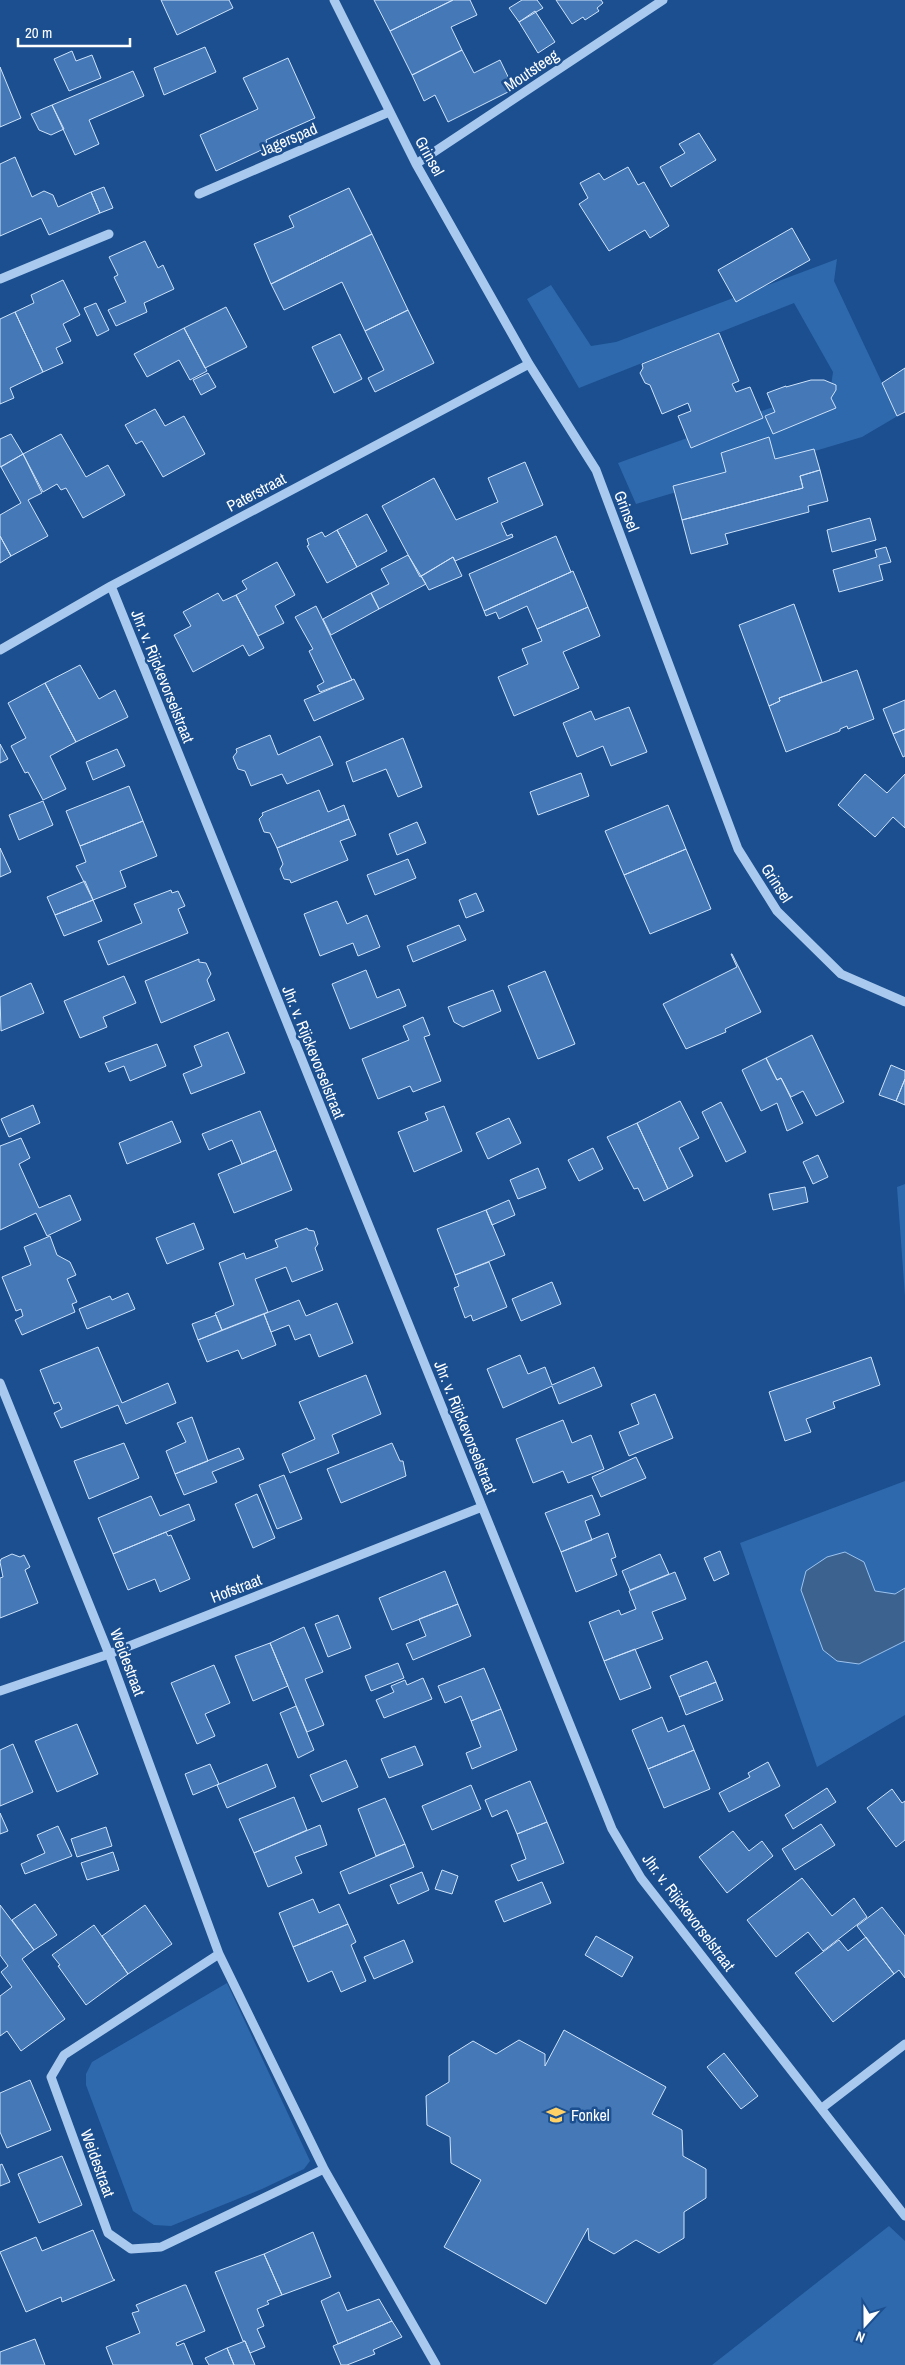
<svg xmlns="http://www.w3.org/2000/svg" width="905" height="2365" font-family="'Archivo Narrow',sans-serif">
<rect width="100%" height="100%" fill="#1b4f8f"/>
<path fill="#2e69ad" d="M837 259 834 281 892 404 898 400 901 414 862 437 636 504 618 463 831 386 833 372 794 303 579 388 527 299 551 285 591 346 616 342Z
M905 1184V1296L897 1187Z
M905 1481V1588L895 1594 875 1591 864 1562 859 1664 905 1641V1715L817 1767 740 1543Z
M227 1983 310 2161 304 2169 262 2189 171 2226 154 2225 133 2211 86 2085V2074L92 2062Z
M889 2226 905 2241V2365H712Z"/>
<path fill="#3c6290" stroke="#9cc4f0" d="M845 1552 864 1562 875 1591 895 1594 905 1588V1641L859 1664 837 1661 823 1650 801 1590 806 1571 827 1557Z"/>
<path fill="#4478b7" stroke="#cfe3fa" d="M161 0H229L233 8 177 35Z
M374 0H453L390 31Z
M453 0H470L477 15 451 27 462 50 412 75 390 31Z
M522 0H537L543 8 519 22 509 8Z
M556 0H601L603 3 597 8 599 11 585 20 583 17 572 24Z
M535 11 555 42 538 53 519 22Z
M205 47 216 72 164 95 154 68Z
M462 50 474 73 500 60 514 89 448 122 435 95 424 101 412 75Z
M72 51 76 61 92 55 101 78 69 91 54 59Z
M288 58 315 118 266 140 268 147 216 171 200 135 258 109 243 78Z
M0 67 21 118 0 127Z
M133 71 144 96 89 120 99 144 75 155 52 105Z
M52 105 64 129 51 135 39 130 31 114Z
M699 133 716 160 671 187 660 167 685 153 679 144Z
M15 157 32 197 44 191 53 195 58 207 91 192 100 213 49 235 41 218 0 236V164Z
M628 167 638 185 644 182 669 226 650 238 645 230 609 251 579 204 588 198 580 183 599 173 604 180Z
M104 187 113 208 100 213 91 192Z
M349 188 372 234 271 284 254 244 294 227 289 216Z
M792 228 810 260 736 302 718 270Z
M372 234 408 310 365 331 342 282 284 310 271 284Z
M145 241 158 268 163 265 174 289 144 303 147 312 116 326 108 310 126 302 114 277 118 275 109 257Z
M63 280 80 315 63 324 71 341 56 348 63 363 43 372 15 312 34 303 31 295Z
M96 303 109 330 97 336 84 308Z
M226 307 247 347 205 368 184 328Z
M408 310 434 363 375 392 368 378 384 370 365 331Z
M15 312 43 372 10 388 14 398 0 404V319Z
M184 328 207 371 190 380 179 360 147 377 134 354Z
M719 333 739 381 732 384 736 392 750 387 763 418 691 448 678 416 691 411 688 403 662 414 650 385 645 383 640 373 643 368 642 364Z
M340 334 362 379 334 393 312 347Z
M905 368V412L897 416 882 383Z
M208 373 216 387 201 395 193 380Z
M811 380H824L836 385V390L831 398 836 408 773 434 765 416 775 412 767 393 786 386V387Z
M155 409 165 426 184 416 205 454 163 477 142 441 136 444 125 425Z
M11 434 23 454 0 467V439Z
M61 434 86 477 108 465 125 495 83 518 66 488 61 490 57 484 43 492 23 454Z
M769 437 775 459 814 449 820 470 800 476 803 488 682 520 673 486 726 472 721 453Z
M23 454 42 493 28 500 48 536 11 556 0 536V515L21 503 1 467Z
M525 462 543 505 501 523 507 536 512 534 513 537 455 561 453 557 420 577 382 506 434 478 456 520 498 502 488 478Z
M820 470 828 501 808 506 809 512 725 534 728 544 691 554 682 520 803 488 800 476Z
M367 514 387 551 357 567 337 530Z
M870 518 876 540 832 552 827 530Z
M337 530 357 567 327 583 307 546 309 545 307 539 322 532 325 537Z
M0 536 11 556 0 563Z
M556 536 571 572 484 611 469 574Z
M886 547 891 562 879 565 883 580 839 592 833 570 877 557 875 550Z
M408 555 426 584 379 609 371 593 389 584 381 569Z
M453 557 462 576 429 590 421 576Z
M277 562 295 595 275 606 284 623 258 636 236 595 247 589 242 581Z
M573 571 588 607 537 629 527 606 499 619 496 612 486 616 484 611Z
M218 593 223 601 236 595 264 648 249 656 243 645 193 672 174 635 191 626 183 612Z
M371 593 379 609 331 635 323 619Z
M794 604 822 682 779 698 780 701 769 706 739 625Z
M316 606 352 680 320 692 317 686 324 682 309 651 313 649 295 617Z
M588 607 600 636 563 652 579 688 514 716 498 677 528 664 522 649 542 641 537 629Z
M80 665 99 699 115 690 128 717 76 742 45 683Z
M857 670 874 719 848 729 847 726 840 729V731L786 752 769 706 780 701 779 698Z
M354 679 364 699 314 721 304 700Z
M45 683 76 742 50 756 66 789 43 800 28 772 25 773 11 746 26 738 8 703Z
M905 700V729L893 734 883 709Z
M629 707 647 752 611 766 603 746 577 757 563 723 591 711 595 720Z
M905 729V756L903 757 893 734Z
M270 735 278 755 320 736 333 765 287 784 282 774 251 786 245 771 238 769 233 757 237 752 236 749Z
M403 738 422 787 398 797 386 769 353 782 346 762Z
M0 744 8 759 0 763Z
M117 749 125 766 93 780 86 762Z
M581 773 589 796 538 815 530 792Z
M865 774 887 793 905 774V828L893 817 875 837 838 805Z
M129 786 143 821 80 846 66 811Z
M319 790 328 812 344 805 349 819 277 848 270 833 264 832 259 819 263 815 262 813Z
M43 801 53 825 19 840 9 815Z
M668 805 686 849 624 875 605 831Z
M349 819 356 835 340 841 348 860 291 883 290 880 284 879 280 869 283 864 277 848Z
M143 821 157 856 120 871 126 887 93 900 76 866 86 862 80 846Z
M417 822 426 843 397 855 389 834Z
M0 848 11 872 0 877Z
M686 849 711 909 650 934 624 875Z
M408 859 416 878 375 895 367 875Z
M85 881 93 900 55 915 47 897Z
M171 890 172 893 178 891 185 906 178 909 188 933 108 965 98 941 142 923 134 904Z
M476 893 484 911 466 918 459 900Z
M93 900 102 921 64 936 55 915Z
M337 901 347 924 367 915 380 947 358 956 353 943 320 956 304 914Z
M459 925 466 940 413 962 407 946Z
M731 954H732L761 1012 725 1029 726 1032 686 1049 663 1004 737 967Z
M199 959V962L206 963 211 974 207 980 215 1000 161 1023 145 981Z
M366 970 377 998 399 989 406 1006 350 1029 332 984Z
M545 971 575 1044 538 1059 508 986Z
M124 976 136 1003 103 1017 107 1027 80 1038 64 1001Z
M31 983 44 1013 1 1031 0 997Z
M493 990 501 1011 463 1027 454 1022 448 1007Z
M423 1017 430 1035 424 1037 441 1081 413 1092 410 1086 378 1099 362 1059 409 1040 403 1026Z
M228 1032 245 1073 191 1094 183 1074 202 1066 194 1046Z
M812 1035 844 1102 816 1116 803 1091 791 1097 781 1078 777 1080 766 1058Z
M157 1044 166 1066 130 1081 124 1066 109 1072 105 1063Z
M766 1058 777 1080 781 1078 803 1123 787 1131 777 1103 761 1111 742 1070Z
M891 1065 905 1071V1079L896 1101 879 1095Z
M905 1079V1105L896 1101Z
M680 1101 699 1138 679 1148 693 1176 668 1189 637 1123Z
M721 1102 746 1152 726 1162 702 1112Z
M33 1105 40 1123 9 1137 1 1119Z
M444 1106 462 1151 414 1172 398 1132 428 1120 425 1113Z
M260 1111 276 1150 242 1164 232 1140 209 1150 202 1134Z
M509 1118 521 1143 488 1159 476 1133Z
M172 1121 181 1142 127 1164 119 1143Z
M637 1123 668 1189 644 1201 638 1188 634 1189 607 1137Z
M21 1138 30 1158 19 1164 39 1208 70 1195 81 1220 47 1236 36 1213 0 1230V1146Z
M593 1148 603 1169 579 1181 568 1160Z
M276 1150 292 1190 234 1213 218 1174Z
M818 1155 828 1177 813 1184 803 1162Z
M538 1168 546 1188 518 1199 510 1180Z
M805 1187 808 1202 773 1210 769 1194Z
M509 1200 515 1215 492 1225 486 1210Z
M486 1210 505 1255 455 1275 437 1229Z
M194 1223 204 1249 167 1264 156 1238Z
M307 1228 308 1230 314 1231 318 1244 315 1248 323 1270 292 1282 286 1267 255 1279 268 1312 222 1330 215 1313 234 1305 219 1263 244 1253 246 1259 278 1247 275 1240Z
M50 1236 57 1255 70 1262 76 1275 67 1279 77 1302 72 1304 75 1312 22 1335 15 1320 23 1316 21 1309 16 1311 2 1277 31 1265 24 1247Z
M489 1262 507 1307 473 1321 471 1315 465 1318 454 1288 459 1286 455 1275Z
M552 1282 561 1304 521 1321 512 1299Z
M128 1293 135 1309 87 1329 79 1309 110 1296 112 1300Z
M299 1300 306 1316 337 1303 353 1343 319 1357 310 1334 295 1340 289 1325 271 1332 264 1314Z
M264 1314 276 1345 242 1359 238 1350 207 1362 198 1340Z
M216 1315 222 1330 198 1340 192 1324Z
M98 1347 122 1403 168 1383 176 1403 126 1424 118 1405 61 1428 54 1413 62 1409 59 1402 54 1404 40 1370Z
M520 1355 528 1374 545 1367 552 1385 594 1367 602 1386 559 1404 552 1386 503 1408 487 1369Z
M871 1357 880 1385 833 1402 835 1408 806 1419 811 1432 785 1441 769 1392Z
M366 1375 381 1414 332 1435 339 1453 290 1473 282 1454 315 1439 299 1402Z
M655 1394 673 1438 629 1456 619 1432 639 1424 631 1404Z
M192 1417 208 1461 175 1474 166 1451 186 1442 177 1423Z
M563 1420 572 1443 591 1435 604 1469 568 1483 563 1471 533 1483 516 1439Z
M124 1443 139 1478 89 1499 74 1461Z
M392 1443 400 1461H403L406 1476 341 1503 327 1469Z
M239 1448 244 1459 212 1472 217 1482 184 1495 175 1474Z
M636 1457 646 1478 601 1497 592 1477Z
M284 1475 302 1519 277 1529 259 1485Z
M257 1494 275 1538 253 1548 235 1504Z
M592 1495 600 1515 585 1521 592 1540 561 1552 545 1513Z
M151 1496 160 1516 189 1504 195 1520 113 1554 98 1518Z
M166 1532 168 1536 171 1535 190 1579 160 1592 155 1579 128 1590 113 1554Z
M608 1533 616 1557 611 1559 617 1575 576 1592 561 1552Z
M720 1551 729 1574 714 1581 704 1558Z
M12 1554 20 1557 24 1555 30 1567 25 1570 38 1603 0 1618V1578L3 1577 0 1562 1 1559Z
M660 1554 669 1574 630 1590 622 1571Z
M445 1571 458 1604 392 1630 379 1598Z
M675 1572 686 1599 652 1612 663 1639 604 1661 589 1622 619 1610 621 1615 636 1609 629 1591Z
M458 1604 471 1636 413 1660 406 1644 426 1636 419 1619Z
M338 1615 351 1648 328 1657 315 1624Z
M304 1627 323 1672 305 1679 324 1725 307 1732 270 1643Z
M270 1643 288 1686 253 1701 235 1656Z
M635 1649 651 1688 620 1700 604 1661Z
M707 1661 716 1682 679 1697 670 1676Z
M398 1663 404 1678 371 1691 365 1676Z
M214 1665 230 1703 205 1714 215 1736 197 1744 171 1683Z
M484 1668 501 1709 471 1721 461 1696 445 1703 438 1686Z
M423 1678 432 1699 384 1718 376 1700 394 1692 391 1686 405 1680 407 1685Z
M716 1682 723 1700 686 1715 679 1697Z
M296 1706 314 1750 298 1758 280 1713Z
M501 1709 517 1750 472 1769 466 1753 481 1747 471 1721Z
M662 1717 668 1732 684 1725 694 1750 648 1769 632 1730Z
M77 1724 98 1774 57 1792 35 1741Z
M13 1744 33 1792 0 1806V1750Z
M415 1746 423 1765 389 1778 381 1759Z
M694 1750 710 1789 664 1808 648 1769Z
M346 1760 358 1787 322 1802 310 1775Z
M768 1762 780 1786 729 1812 719 1793 750 1777 748 1773Z
M210 1764 219 1784 193 1795 185 1774Z
M267 1764 276 1787 227 1808 217 1785Z
M530 1781 547 1822 517 1834 507 1810 492 1817 485 1800Z
M471 1785 481 1809 432 1830 422 1806Z
M827 1788 836 1802 793 1829 785 1815Z
M892 1789 902 1803 905 1801V1840L896 1847 867 1808Z
M294 1797 307 1830 254 1853 239 1819Z
M385 1798 405 1844 376 1856 358 1809Z
M0 1813 8 1831 0 1834Z
M547 1822 564 1863 518 1881 511 1865 526 1859 517 1834Z
M821 1824 835 1845 795 1870 782 1849Z
M320 1825 327 1845 295 1857 302 1873 268 1887 254 1853Z
M58 1826 72 1856 25 1874 21 1864 45 1853 37 1835Z
M106 1827 112 1846 77 1857 71 1839Z
M733 1831 749 1851 762 1841 773 1856 727 1893 699 1857Z
M405 1844 414 1867 349 1894 340 1872Z
M113 1852 119 1870 87 1880 81 1863Z
M442 1870 458 1876 452 1894 435 1889Z
M422 1872 429 1890 398 1904 390 1885Z
M802 1878 832 1916 854 1898 867 1917 823 1951 808 1932 776 1957 747 1920Z
M542 1882 551 1903 504 1922 495 1901Z
M313 1899 319 1913 339 1904 348 1924 293 1947 279 1913Z
M35 1904 57 1935 34 1950 12 1920Z
M0 1905 34 1950 22 1959 65 2019 21 2051 7 2031 0 2036V1996L12 1987 1 1972 8 1966 0 1955Z
M145 1905 172 1944 128 1974 102 1936Z
M882 1907 905 1936V1978L899 1970 894 1974 857 1926Z
M348 1924 356 1942 351 1945 366 1981 341 1992 332 1971 308 1982 293 1947Z
M94 1925 128 1974 86 2005 58 1966 60 1965 52 1955Z
M596 1936 633 1957 622 1977 585 1955Z
M866 1937 894 1974 833 2022 795 1973 839 1940 848 1951Z
M404 1940 413 1962 374 1979 364 1957Z
M564 2030 666 2087 652 2114 682 2130 683 2156 706 2169V2198L684 2212V2238L659 2253 636 2240 614 2254 589 2240 588 2228 546 2304 444 2247 481 2180 451 2163 450 2137 427 2125 426 2096 449 2082V2056L473 2041 496 2054 519 2040 545 2054V2066Z
M724 2053 758 2096 741 2109 707 2067Z
M30 2080 51 2130 7 2148 0 2132V2093Z
M62 2156 82 2205 39 2223 18 2174Z
M2 2164 10 2182 0 2186V2165Z
M93 2230 113 2279 115 2280 62 2302 61 2297 26 2312 0 2252 36 2237 42 2251Z
M313 2232 331 2277 282 2295 264 2254Z
M264 2254 282 2295 267 2301 269 2304 257 2309 264 2326 257 2329 265 2347 250 2353 245 2341H243L215 2272Z
M184 2285H186L205 2331 176 2343 177 2346 184 2343 193 2365H113L106 2347 140 2333 132 2313 139 2311 136 2305Z
M339 2292 347 2311 379 2299 392 2321 338 2344 321 2301Z
M392 2321 402 2337 373 2350 375 2354 347 2365H341L333 2346Z
M35 2339 45 2365H0V2352Z
M245 2341 255 2365H234L227 2348Z
M227 2348 234 2365H209L205 2358Z"/>
<g fill="none" stroke-linecap="round" stroke-linejoin="round">
<path stroke="#a9c9ee" stroke-width="9" d="M334 0 416 164 529 364 596 470 738 849 777 911 841 974 905 1002
M416 164 663 0
M199 194 389 112
M0 279 109 234
M111 586 612 1829 641 1878 905 2216
M0 650 111 586 529 364
M0 1383 109 1654 219 1954 324 2169 436 2365
M0 1691 109 1654 482 1507
M219 1954 64 2055 51 2077 108 2233 131 2249 161 2247 324 2169
M822 2108 905 2044"/>
</g>
<defs>
<g id="school-bare" transform="scale(1.5)"><path d="M0-5L7-2L0 1L-7-2ZM-4 1L0 2.5L4 1V4Q0 6-4 4Z" fill="#ffd166" stroke="#1b4f8f" stroke-width="2.5" paint-order="stroke"/></g>
</defs>
<g fill-rule="evenodd">
<use href="#school-bare" x="556" y="2115"/>
</g>
<g text-anchor="middle" dominant-baseline="central" stroke-width="5" stroke-linejoin="round" paint-order="stroke">
<g font-size="16" fill="#fff" stroke="#1b4f8f">
<text transform="translate(531 70) rotate(-34)">Moutsteeg</text>
<text transform="translate(288 139) rotate(-23)">Jagerspad</text>
<text transform="translate(430 156) rotate(61)">Grinsel</text>
<text transform="translate(256 492) rotate(-28)">Paterstraat</text>
<text transform="translate(627 511) rotate(69)">Grinsel</text>
<text transform="translate(163 676) rotate(68)">Jhr. v. Rijckevorselstraat</text>
<text transform="translate(777 883) rotate(57)">Grinsel</text>
<text transform="translate(314 1052) rotate(68)">Jhr. v. Rijckevorselstraat</text>
<text transform="translate(466 1427) rotate(68)">Jhr. v. Rijckevorselstraat</text>
<text transform="translate(236 1588) rotate(-21)">Hofstraat</text>
<text transform="translate(128 1662) rotate(69)">Weidestraat</text>
<text transform="translate(689 1912) rotate(53)">Jhr. v. Rijckevorselstraat</text>
<text transform="translate(98 2163) rotate(70)">Weidestraat</text>
</g>
<g font-size="16" fill="#fff" stroke="#1b4f8f" text-anchor="start">
<text x="571" y="2115">Fonkel</text>
</g>
</g>
<g transform="translate(865 2325) rotate(201)" stroke="#1b4f8f" stroke-width="4" paint-order="stroke">
<path d="M0-4L9 19L0 12L-9 19Z" fill="#ffffff"/>
<text y="-8" font-size="14" font-weight="bold" text-anchor="middle" fill="#ffffff">N</text>
</g>
<path d="M18 38v8h112v-8" fill="none" stroke="#ffffff" stroke-width="2.5"/>
<text x="25" y="38" font-size="15" fill="#ffffff" stroke="#1b4f8f" stroke-width="4" paint-order="stroke">20 m</text>
</svg>
